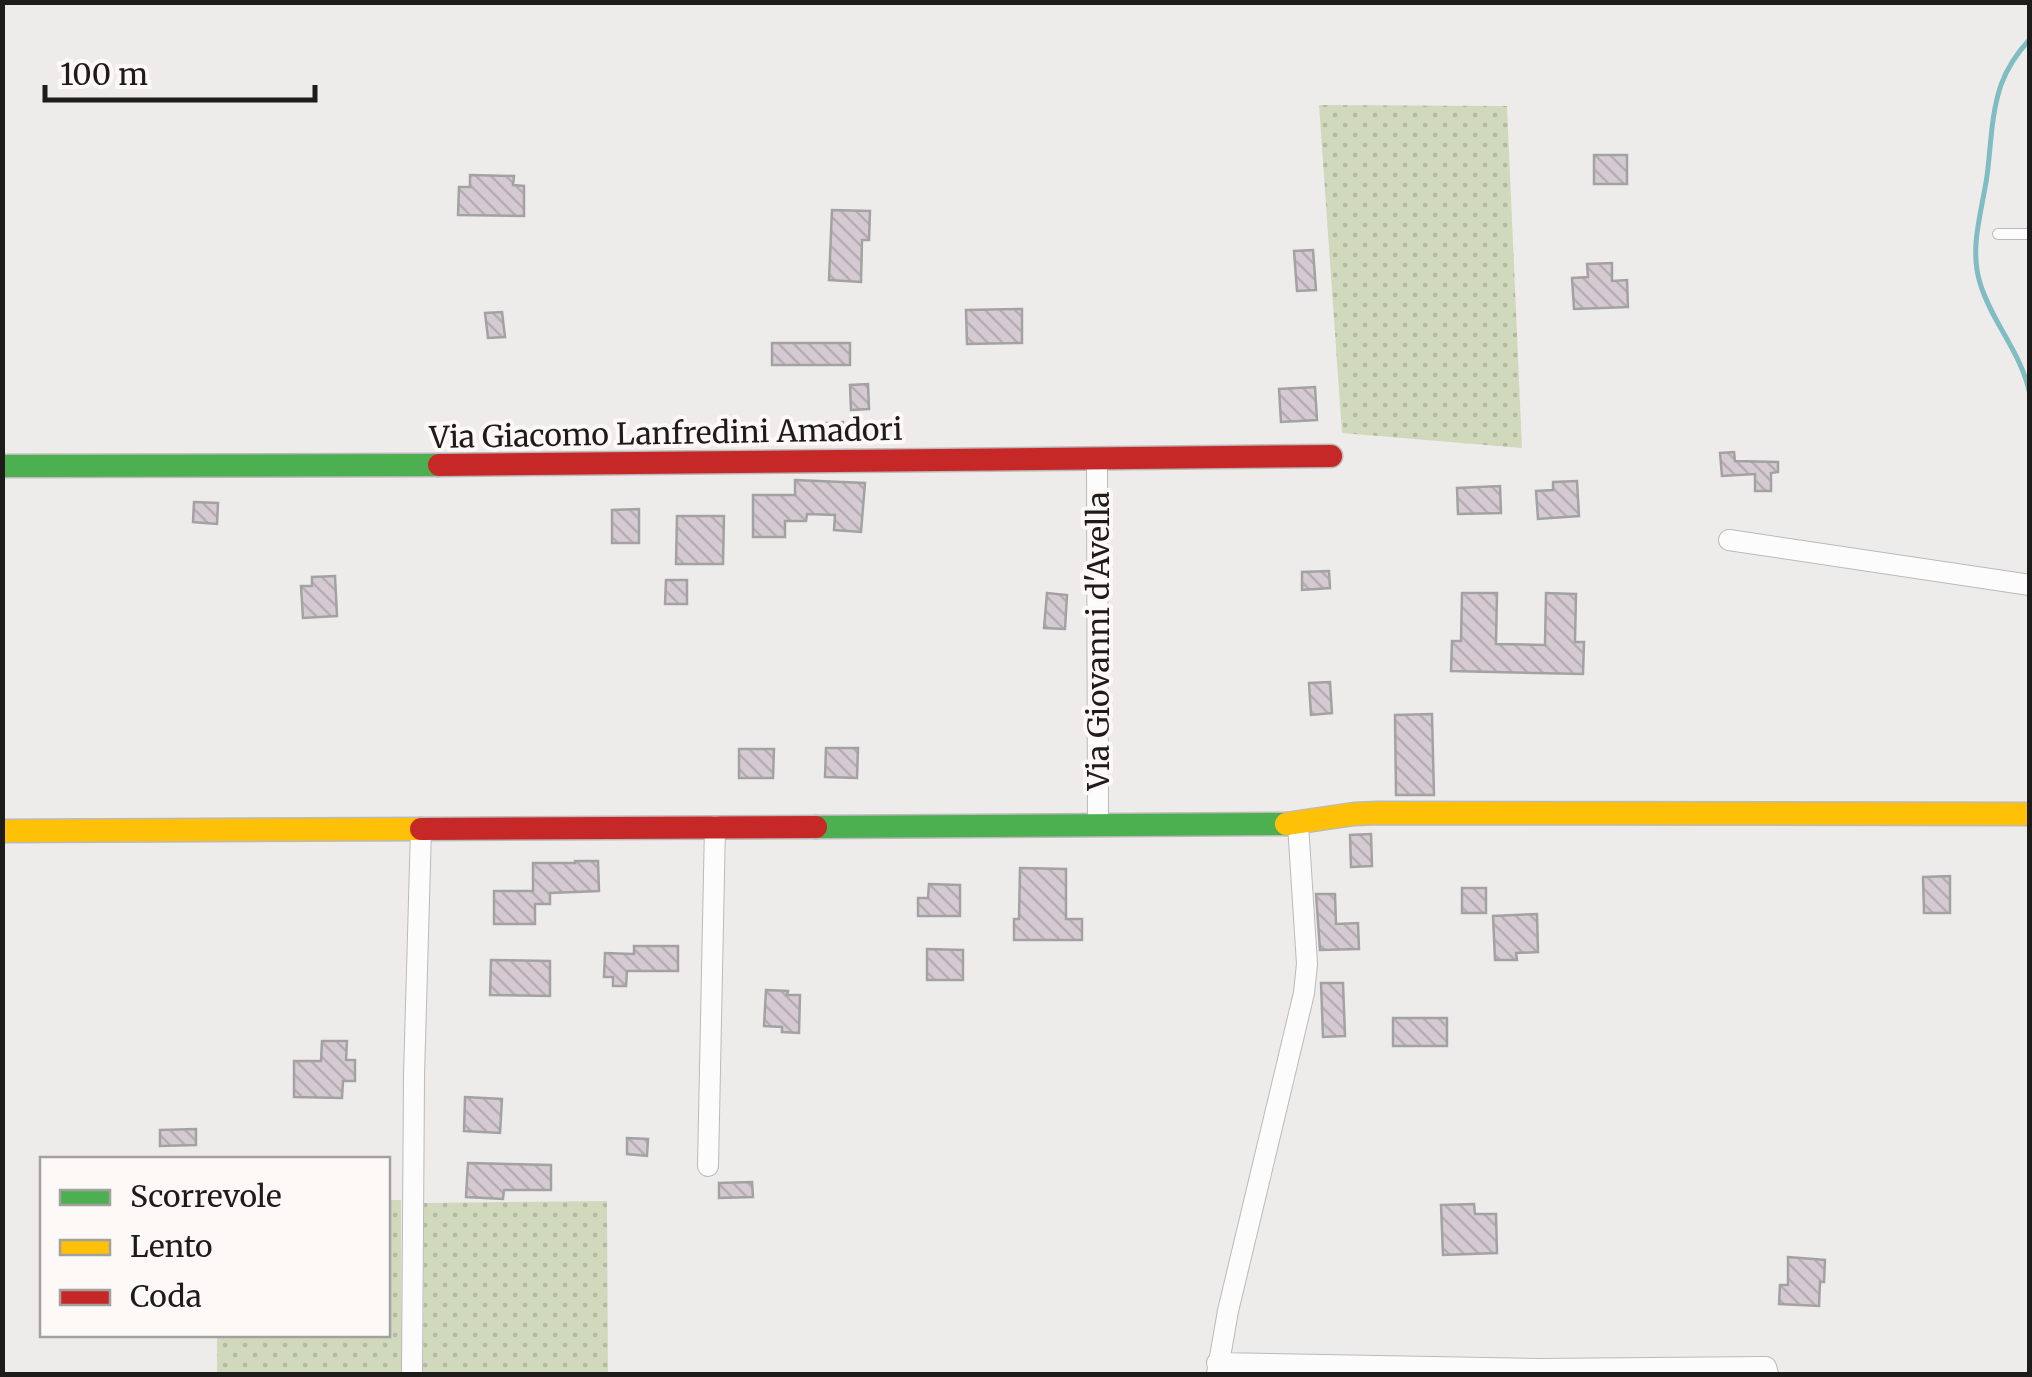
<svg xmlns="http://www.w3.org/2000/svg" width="2032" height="1377" font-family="Merriweather,serif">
<defs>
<pattern id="grass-dots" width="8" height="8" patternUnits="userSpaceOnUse" patternTransform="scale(2.5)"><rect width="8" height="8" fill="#d1d9bc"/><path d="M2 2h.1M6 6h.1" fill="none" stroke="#b3baa1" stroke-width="1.8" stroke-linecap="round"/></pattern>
<pattern id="building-back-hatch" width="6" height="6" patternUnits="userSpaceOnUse" patternTransform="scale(2.5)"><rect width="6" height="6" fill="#d5cad2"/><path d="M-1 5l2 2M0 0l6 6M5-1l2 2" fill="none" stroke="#b6adb4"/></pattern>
</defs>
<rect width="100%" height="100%" fill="#eeeceb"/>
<path fill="url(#grass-dots)" d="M1319 105 1507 106 1522 448 1342 433Z
M388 1200H401L402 1374H217V1335L388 1334Z
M607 1201 608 1374H423L424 1203Z"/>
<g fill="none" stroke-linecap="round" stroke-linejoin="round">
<path stroke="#7fbdc3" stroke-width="5" d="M2030 39C2017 53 2007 68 2001 85 1991 114 1991 146 1987 176 1982 211 1969 247 1980 283 1992 323 2022 353 2030 395"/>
</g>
<path fill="url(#building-back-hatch)" stroke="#a3a2a2" stroke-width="2.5" d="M1594 155H1627V184H1594Z
M470 175 514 176 513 185 524 186V216L458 215 459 187H470Z
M832 210 870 211 869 240H862L861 282 829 280Z
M1313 250 1316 290 1297 291 1294 251Z
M1612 263V281L1627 280 1628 307 1574 309 1572 278 1588 277 1587 264Z
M1022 309V343L967 344 966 310Z
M502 312 505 337 488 338 485 313Z
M772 343H850V365H772Z
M868 384 869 409 851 410 850 385Z
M1315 387 1317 420 1281 422 1279 389Z
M843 422 844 440 813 442 812 424Z
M1734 452 1735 461 1778 462V472L1771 473V491H1755V474L1722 476 1720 453Z
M795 480 865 483 861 532 834 530 835 515 807 514 806 521H785V537H753V495H795Z
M1577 481 1579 516 1538 519 1536 491 1553 490V482Z
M1500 486 1501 513 1458 514 1457 488Z
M194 502 218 503 217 524 193 522Z
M639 509V543H612V510Z
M677 516H724L723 564H676Z
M1329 571 1330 588 1302 590V572Z
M335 576 337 616 303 618 301 586H312V577Z
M666 580H687V604H665Z
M1047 593 1067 595 1065 629 1044 628Z
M1462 593H1497L1496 644 1545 645 1546 593 1576 594 1575 642H1584L1583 674 1451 671 1452 641H1461Z
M1330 682 1332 713 1311 715 1309 683Z
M1432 714 1434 795H1396L1395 715Z
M826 748H858L857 778 825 777Z
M739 749H774L773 778H739Z
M1371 834 1372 866 1351 867 1350 835Z
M575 861H598L599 891 550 893V904H535V924H494V891H533V863H575Z
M1020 868 1066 869V919H1082V940H1014V919H1019Z
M1950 876V913H1924L1923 877Z
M929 884 960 885V916H918V898H928Z
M1462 888H1486V913H1462Z
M1316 894H1335L1336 924 1358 923 1359 949 1320 950Z
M1537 914 1538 952 1516 953 1517 960H1495L1493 916Z
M634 946H678V971H627L626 986H613V977H604L605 953 634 954Z
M927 949 963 950V980H927Z
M491 960 550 961V996L490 995Z
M1321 983H1343L1345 1036 1323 1037Z
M766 990 788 991 787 995H800L799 1033 782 1032V1027L764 1026Z
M1393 1018H1447V1046H1393Z
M322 1041H347L346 1060H355V1081H343L342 1098 294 1097V1061H321Z
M465 1097 502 1099 500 1133 464 1131Z
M196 1129V1145L160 1146V1130Z
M627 1138 648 1139 647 1156 627 1154Z
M468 1163 551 1165V1190H504L503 1199 466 1197Z
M752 1182 753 1197 719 1198V1183Z
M1474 1204 1475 1214H1496L1497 1253 1443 1255 1441 1205Z
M1788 1257 1825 1260 1824 1282H1820L1819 1306 1779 1304 1780 1285H1788Z"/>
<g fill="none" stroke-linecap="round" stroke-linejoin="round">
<g stroke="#bbb9b9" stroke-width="12">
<path id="lane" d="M1998 234H2030"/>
</g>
<g stroke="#bbb9b9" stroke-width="22">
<path id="street" d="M1097 458 1098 824
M1729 540 2030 585
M708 1166 715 826
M1217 1363 1539 1369 1766 1367 1768 1374
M412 1374 414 1076 421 829
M1217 1374 1228 1311 1304 993 1307 964 1298 824"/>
</g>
<g stroke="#bbb9b9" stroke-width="25">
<path id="fast" d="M2 466 439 465
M816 827 1286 824"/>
</g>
<g stroke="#bbb9b9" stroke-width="25">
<path id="slow" d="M1286 824 1354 814 1378 813 2030 814
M2 831 421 829"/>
</g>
<g stroke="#bbb9b9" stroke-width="25">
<path id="jam" d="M439 465 1331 456
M421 829 816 827"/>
</g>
<use href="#lane" stroke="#fcfcfc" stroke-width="10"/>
<use href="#street" stroke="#fcfcfc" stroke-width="20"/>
<use href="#fast" stroke="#4caf50" stroke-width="22"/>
<use href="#slow" stroke="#ffc107" stroke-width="22"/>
<use href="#jam" stroke="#c62828" stroke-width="22"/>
</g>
<g text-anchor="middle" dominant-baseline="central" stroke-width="8" stroke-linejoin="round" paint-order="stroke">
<g font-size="30" fill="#1d1c1b" stroke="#fdf9f7">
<text transform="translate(666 433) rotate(-1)">Via Giacomo Lanfredini Amadori</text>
<text transform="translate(1098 641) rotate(-90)">Via Giovanni d'Avella</text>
</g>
</g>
<rect width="2032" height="1377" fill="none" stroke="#1d1c1b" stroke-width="10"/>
<rect x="40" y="1157" width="350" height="180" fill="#fdf9f7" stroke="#a3a19f" stroke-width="2.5"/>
<rect x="60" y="1190" width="50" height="15" fill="#4caf50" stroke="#a3a19f" stroke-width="2.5"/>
<text x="130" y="1207" font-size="30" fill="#1d1c1b">Scorrevole</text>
<rect x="60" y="1240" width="50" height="15" fill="#ffc107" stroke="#a3a19f" stroke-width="2.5"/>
<text x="130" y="1257" font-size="30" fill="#1d1c1b">Lento</text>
<rect x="60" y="1290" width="50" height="15" fill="#c62828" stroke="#a3a19f" stroke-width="2.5"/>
<text x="130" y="1307" font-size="30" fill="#1d1c1b">Coda</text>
<path d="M45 85v15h270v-15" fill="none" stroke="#1d1c1b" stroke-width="5"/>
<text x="60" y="85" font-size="30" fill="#1d1c1b" stroke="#fdf9f7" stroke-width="8" paint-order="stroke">100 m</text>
</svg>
